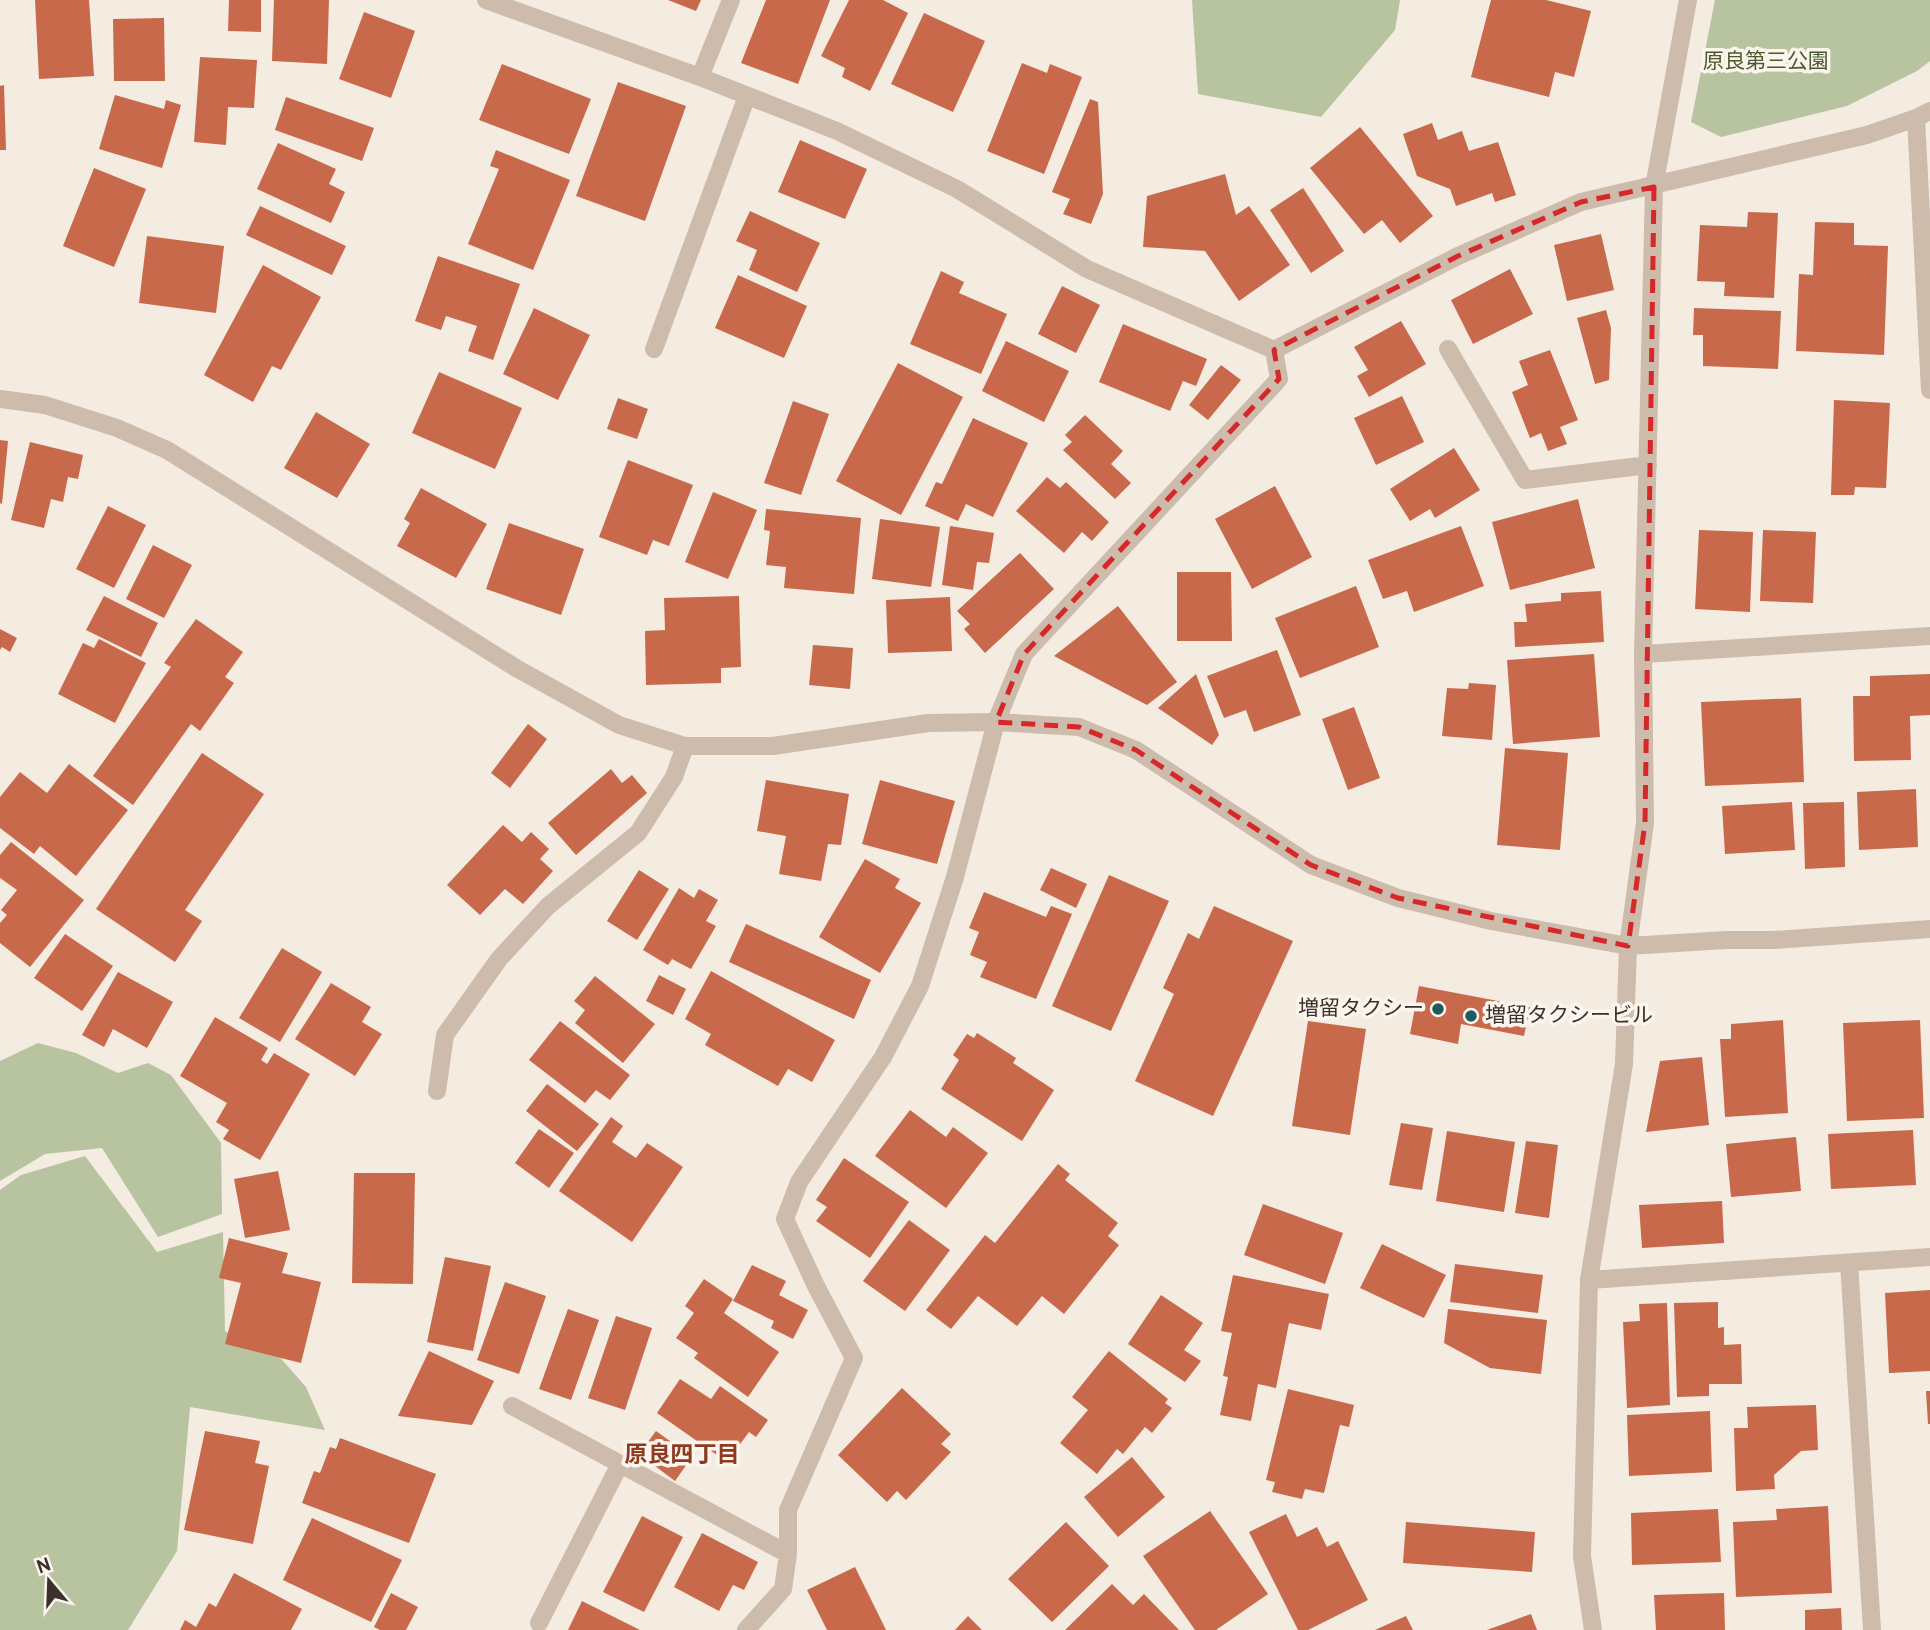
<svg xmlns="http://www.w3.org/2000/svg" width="1930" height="1630" font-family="Overpass,'Noto Sans JP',sans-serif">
<rect width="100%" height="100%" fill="#f4ebe1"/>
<path fill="#b8c4a0" d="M1192 0H1400L1395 30 1321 117 1198 94Z
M1715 0H1930V61L1917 71 1847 106 1721 137 1691 122Z
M38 1043 76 1053 118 1073 148 1063 171 1075 221 1143 222 1214 158 1237 102 1148 45 1154 0 1181V1061Z
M85 1156 157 1252 223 1232 225 1331 277 1354 306 1387 325 1430 190 1407 177 1551 128 1630H0V1190L21 1175Z"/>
<path fill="#c8694b" d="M35 0H89L94 76 39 79Z
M229 0H261V32L228 31Z
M274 0H329L327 64 272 61Z
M668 0H701L696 11Z
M766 0H830L798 84 741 63Z
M849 0H883L908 13 870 91 842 77 845 68 821 56Z
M1491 0H1546L1591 11 1574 77 1555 72 1549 97 1471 77Z
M364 12 415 31 391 98 339 79Z
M924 13 985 41 953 112 891 84Z
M164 18 165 81H114L113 19Z
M200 57 257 60 254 108 228 107 226 145 194 142Z
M1022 63 1047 73 1050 64 1082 77 1044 174 987 151Z
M502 64 591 99 569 154 479 120Z
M618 82 686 106 645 221 576 196Z
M4 85 6 150H0V86Z
M115 95 164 109 166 100 181 105 162 168 99 149Z
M286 97 374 128 362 161 275 130Z
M1090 99 1098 102 1103 194 1091 224 1063 214 1070 199 1052 192Z
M1432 123 1438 140 1462 131 1469 151 1498 142 1516 195 1495 202 1492 193 1456 206 1450 189 1417 176 1403 134Z
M1360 127 1433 216 1400 243 1382 220 1364 234 1310 168Z
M800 140 867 169 845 219 778 192Z
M278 143 336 169 329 184 345 192 331 223 257 189Z
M496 150 570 180 533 270 468 244 499 169 490 166Z
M94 168 146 189 114 267 63 246Z
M1225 174 1236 215 1249 206 1290 265 1239 301 1205 251 1143 247 1147 196Z
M1303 188 1344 251 1311 273 1270 210Z
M260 206 346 246 332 275 246 235Z
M750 211 820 243 797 292 749 270 757 250 736 241Z
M1748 212 1778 213 1774 298 1724 296 1725 282 1697 281 1700 225 1747 227Z
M1815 222 1854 223V245L1888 246 1884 355 1796 351 1799 274 1813 275Z
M1601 234 1614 290 1567 301 1554 245Z
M147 236 224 246 216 313 139 303Z
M438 256 520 284 493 360 468 351 477 326 446 316 441 330 415 321Z
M263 265 321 297 281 370 272 366 253 402 204 375Z
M1510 269 1533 314 1473 344 1451 300Z
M941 271 964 282 959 293 1007 314 981 374 910 344Z
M738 275 807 306 784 358 715 328Z
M1062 286 1100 305 1076 353 1038 334Z
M534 308 590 335 558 400 503 374Z
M1694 308 1781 311 1778 369 1703 366V335H1693Z
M1606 310 1611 328 1609 380 1595 384 1577 318Z
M1401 321 1426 364 1369 397 1357 376 1368 370 1354 347Z
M1123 324 1207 359 1196 386 1183 381 1170 411 1099 382Z
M1006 341 1069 371 1044 422 982 391Z
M1550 350 1578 420 1560 427 1567 444 1548 451 1541 433 1530 438 1512 392 1528 385 1519 361Z
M898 363 963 397 901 515 836 481Z
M1221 365 1241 380 1208 420 1189 405Z
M439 372 522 408 495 469 412 433Z
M1402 396 1424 442 1376 465 1354 418Z
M618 398 648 409 637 439 607 429Z
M1834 400 1890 403 1886 488 1855 487 1854 495H1831Z
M793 401 829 414 801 495 764 483Z
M316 412 370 444 337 498 284 468Z
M1085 415 1123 451 1111 464 1131 483 1115 499 1063 450 1072 442 1065 435Z
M973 418 1028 443 993 517 966 504 958 521 925 506 936 482 942 484Z
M0 440 8 441 2 504 0 503Z
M30 442 83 455 78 479 68 477 63 502 51 499 44 528 11 520Z
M1454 448 1480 490 1435 518 1430 509 1410 521 1390 489Z
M628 460 693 485 669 546 653 540 647 555 599 537Z
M1047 477 1060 488 1066 482 1109 522 1092 541 1082 532 1064 553 1016 511Z
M1275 486 1312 557 1252 589 1215 519Z
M421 488 487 524 456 578 397 546 410 523 404 519Z
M713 492 757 510 728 579 685 562Z
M1578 499 1595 568 1510 590 1492 522Z
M108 506 146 525 114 588 76 569Z
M766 509 861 518 854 594 784 588 786 567 766 565 770 531 764 530Z
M880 519 940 527 931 587 872 579Z
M509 523 584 549 561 615 486 589Z
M950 526 994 533 989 563 977 562 973 590 942 585Z
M1461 526 1484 586 1414 612 1407 591 1383 599 1368 560Z
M1699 530 1753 532 1750 612 1695 609Z
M1763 530 1816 532 1813 603 1760 601Z
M153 545 192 565 164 618 126 599Z
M1020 553 1054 589 985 653 964 629 970 624 957 611Z
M1177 572H1231L1232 641H1177Z
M1356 586 1379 647 1300 678 1275 618Z
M1601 591 1604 642 1515 647 1514 622H1527L1525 604 1561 601V593Z
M104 596 158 623 141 657 86 630Z
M739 596 741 667 721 668V683L646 685 645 631 665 630 664 598Z
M950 597 952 651 888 653 886 600Z
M1118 606 1177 682 1147 705 1054 656Z
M196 619 243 652 225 677 234 683 200 731 191 724 133 805 93 776 171 667 164 663Z
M0 629 17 638 10 652 2 647 0 650Z
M99 639 146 663 115 723 58 694 83 643 94 648Z
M813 645 853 648 850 689 809 685Z
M1277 650 1301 715 1254 732 1246 710 1224 718 1207 676Z
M1594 654 1600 737 1513 744 1507 660Z
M1196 674 1219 735 1212 745 1158 708Z
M1930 674V715L1910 716 1911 760 1854 761 1853 696H1870V676Z
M1469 683 1496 685 1492 740 1442 736 1447 688 1468 689Z
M1801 698 1804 782 1705 786 1701 702Z
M1354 707 1380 778 1348 790 1322 719Z
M528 724 547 739 510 788 491 773Z
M1505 748 1568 753 1560 850 1497 845Z
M202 753 264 794 185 910 202 921 175 962 96 909Z
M69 764 128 810 76 876 40 846 34 854 0 828V797L20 772 47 793Z
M611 769 622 783 632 775 647 793 576 855 548 823Z
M766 780 849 794 841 845 828 844 821 881 779 874 786 836 757 831Z
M880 780 955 801 937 864 862 844Z
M1916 789 1918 847 1859 850 1857 792Z
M1792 802 1795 850 1725 854 1722 806Z
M1844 802 1845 867 1805 869 1803 803Z
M503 825 522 842 531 832 549 849 540 859 553 871 523 904 505 889 480 915 447 885Z
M11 842 84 900 30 967 0 943V923L7 915 1 910 17 890 0 878V855Z
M865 859 900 879 895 888 921 903 880 973 819 937Z
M1051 868 1087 884 1076 908 1040 890Z
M639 870 669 889 637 940 607 921Z
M1109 875 1169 901 1111 1031 1052 1006Z
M679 888 694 898 699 889 718 900 706 921 716 926 691 969 672 959 668 965 643 950Z
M984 892 1046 917 1051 906 1072 914 1036 999 980 977 987 962 970 955 979 932 969 928Z
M1214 906 1293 941 1213 1116 1135 1081 1174 994 1163 988 1188 933 1199 939Z
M746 924 871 980 854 1019 729 962Z
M65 934 113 966 82 1011 34 978Z
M282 948 322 972 280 1042 239 1018Z
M711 971 835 1040 812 1082 788 1069 778 1086 705 1045 711 1034 685 1019Z
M118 972 173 1002 147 1048 113 1029 104 1047 82 1035Z
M659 975 686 989 673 1015 646 1001Z
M595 976 655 1024 623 1063 575 1023 585 1010 574 1001Z
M331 983 371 1007 362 1022 382 1034 355 1076 295 1039Z
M1419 986 1530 1007 1524 1036 1461 1024 1458 1044 1410 1034Z
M215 1017 268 1048 261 1060 267 1064 274 1053 310 1074 260 1160 223 1139 229 1130 216 1122 227 1103 180 1076Z
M1783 1020 1788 1113 1725 1117 1720 1039H1731V1024Z
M1920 1020 1924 1118 1847 1121 1843 1023Z
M560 1021 630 1075 610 1100 596 1090 585 1103 529 1060Z
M1308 1021 1366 1029 1350 1135 1292 1126Z
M977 1033 1016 1058 1013 1063 1054 1090 1022 1141 941 1089 959 1060 953 1055 967 1034 974 1038Z
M1702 1057 1709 1125 1646 1132 1660 1061Z
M547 1084 599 1124 577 1151 526 1111Z
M910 1110 946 1137 953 1127 988 1153 946 1208 875 1156Z
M611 1117 623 1126 612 1142 636 1158 647 1143 683 1167 632 1242 559 1191Z
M1401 1123 1433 1128 1422 1190 1389 1185Z
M539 1129 574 1153 549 1188 515 1163Z
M1913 1130 1916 1185 1831 1189 1828 1134Z
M1447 1131 1515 1142 1504 1212 1436 1201Z
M1796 1137 1801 1191 1731 1197 1726 1144Z
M1526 1141 1558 1145 1549 1218 1515 1213Z
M844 1158 909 1202 870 1258 816 1221 827 1207 816 1200Z
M1058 1164 1070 1174 1065 1180 1118 1223 1108 1236 1119 1245 1064 1314 1042 1296 1017 1326 978 1296 951 1329 926 1310 985 1235 995 1243Z
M278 1171 290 1230 245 1238 234 1179Z
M354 1173H415L413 1284 352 1283Z
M1722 1201 1724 1243 1642 1248 1639 1205Z
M1263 1204 1343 1233 1325 1284 1244 1255Z
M909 1220 950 1250 905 1311 863 1281Z
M229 1238 288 1253 282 1273 321 1282 301 1363 225 1344 241 1283 219 1278Z
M1382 1244 1446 1275 1424 1318 1360 1288Z
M445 1257 491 1266 473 1351 427 1342Z
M1455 1264 1543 1275 1538 1313 1450 1302Z
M752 1265 786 1281 779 1295 808 1310 793 1339 771 1328 774 1321 733 1301Z
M1233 1275 1329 1294 1321 1330 1289 1323 1276 1388 1258 1384 1251 1421 1220 1415 1228 1377 1223 1376 1232 1333 1221 1331Z
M704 1279 733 1299 724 1313 779 1352 748 1397 694 1358 698 1353 676 1338 694 1313 685 1306Z
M505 1282 546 1296 519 1374 477 1360Z
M1930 1290V1371L1889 1373 1885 1293Z
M1161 1295 1203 1323 1184 1350 1201 1361 1185 1382 1128 1344Z
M1718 1302V1328L1724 1327V1345L1741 1344 1742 1384H1709V1396L1677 1397 1674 1303Z
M1667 1303 1670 1405 1627 1408 1623 1322 1640 1321 1639 1304Z
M568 1309 599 1320 571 1400 539 1389Z
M1448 1309 1547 1320 1541 1374 1490 1368 1444 1343Z
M616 1316 652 1328 625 1410 588 1398Z
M429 1351 494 1381 472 1425 398 1416Z
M1109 1351 1168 1399 1165 1403 1172 1408 1152 1433 1145 1427 1123 1454 1117 1449 1097 1474 1060 1443 1088 1410 1072 1397Z
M680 1379 711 1399 720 1386 768 1420 756 1437 749 1432 727 1462 657 1413Z
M902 1388 951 1434 941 1444 951 1452 906 1500 897 1491 887 1502 838 1455Z
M1288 1389 1354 1405 1349 1427 1340 1425 1324 1493 1305 1489 1302 1499 1272 1492 1275 1482 1266 1480Z
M1926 1391H1930V1424H1928Z
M1816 1405 1818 1450 1801 1451 1774 1475 1775 1489 1736 1491 1734 1428H1748L1747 1407Z
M1710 1411 1712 1472 1629 1476 1627 1415Z
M205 1431 260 1441 255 1463 269 1466 253 1544 184 1530Z
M656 1431 692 1457 675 1481 639 1454Z
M340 1438 436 1474 409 1543 302 1503 314 1471 320 1473 330 1447 336 1449Z
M1132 1457 1165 1497 1118 1537 1084 1497Z
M1828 1506 1832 1593 1736 1597 1733 1522 1777 1520 1776 1509Z
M1718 1509 1721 1562 1632 1565 1631 1513Z
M1210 1511 1268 1594 1216 1630H1195L1143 1556Z
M1286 1514 1297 1537 1317 1527 1327 1547 1338 1541 1368 1600 1308 1630H1298L1249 1532Z
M642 1516 683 1537 644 1612 603 1592Z
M312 1518 402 1560 371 1622 283 1580Z
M1066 1522 1109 1566 1052 1622 1008 1579Z
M1406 1522 1535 1532 1532 1572 1403 1563Z
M702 1533 758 1562 744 1590 733 1585 719 1611 674 1587Z
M855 1567 886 1630H827L807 1590Z
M234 1573 302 1609 291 1630H180L185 1620 196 1627 209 1603 216 1607Z
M1112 1584 1133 1605 1144 1594 1179 1630H1065Z
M391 1593 418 1607 406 1630H380L374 1627Z
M1724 1593 1725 1630H1656L1654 1595Z
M582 1601 640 1630H568Z
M1841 1608 1842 1630H1805V1610Z
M1531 1614 1537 1630H1487Z
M968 1616 982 1630H955Z
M1406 1616 1413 1630H1375Z"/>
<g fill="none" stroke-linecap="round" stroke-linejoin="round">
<path stroke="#cdbbac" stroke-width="18" d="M486 0 700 77 837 131 957 189 1087 269 1274 350 1458 256 1581 202 1867 135 1916 118 1930 111
M700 77 731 0
M1916 118 1930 390
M654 349 747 96
M1448 349 1525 480 1648 465
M0 399 45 405 117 428 167 450 516 668 619 725 685 746H773L928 723 996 722 1079 727 1136 750 1311 865 1398 898 1491 921 1628 946 1726 940H1773L1930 929
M1643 654 1930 636
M437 1091 445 1035 499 959 548 906 638 833 674 777 685 746
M1849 1263 1872 1630
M1589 1280 1930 1257
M512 1406 788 1554
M539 1623 620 1464
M746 1630 783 1589 788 1554V1510L854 1358 816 1286 785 1219 799 1182 883 1057 920 986 955 877 996 722 1024 654 1279 379 1274 350
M1593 1630 1582 1556 1589 1280 1624 1064 1628 946 1645 823 1643 654 1654 187 1688 0"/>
</g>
<path fill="none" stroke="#d62828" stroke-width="5" stroke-dasharray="14 9" stroke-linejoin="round" d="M1654 187 1645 823 1628 946 1398 898 1311 865 1136 750 1079 727 996 722 1024 654 1279 379 1274 350 1458 256 1581 202Z"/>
<g fill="#1f5a5e" stroke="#fbf5ee" stroke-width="2.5">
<circle cx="1438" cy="1009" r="7"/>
<circle cx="1471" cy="1016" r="7"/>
</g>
<g text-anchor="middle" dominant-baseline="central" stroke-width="7" stroke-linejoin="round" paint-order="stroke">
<g font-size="21" fill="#4a5a2e" stroke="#fbf5ee">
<text x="1766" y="62">原良第三公園</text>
</g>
<g font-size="21" fill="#3b302b" stroke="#fbf5ee" text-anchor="end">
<text x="1424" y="1009">増留タクシー</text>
<text x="1485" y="1016" text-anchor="start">増留タクシービル</text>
</g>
<g font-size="23" font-weight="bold" fill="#8c3b22" stroke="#fbf5ee">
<text x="682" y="1456">原良四丁目</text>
</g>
</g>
<g transform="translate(49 1581) rotate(341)" stroke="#fbf5ee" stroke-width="5" paint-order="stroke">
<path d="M0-5L12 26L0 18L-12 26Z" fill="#3b302b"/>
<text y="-10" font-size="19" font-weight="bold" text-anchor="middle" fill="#3b302b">N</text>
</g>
</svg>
